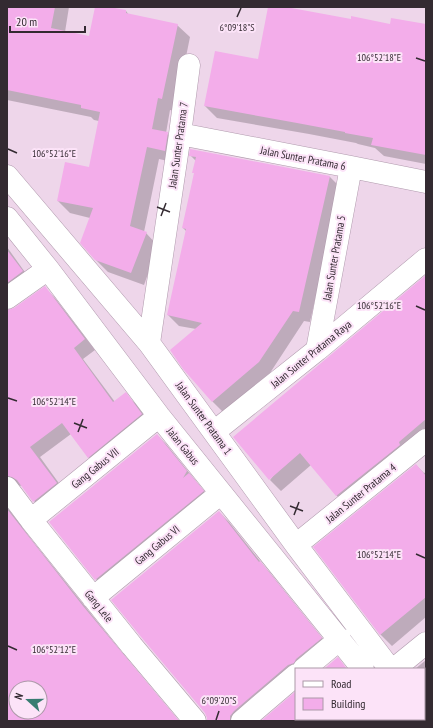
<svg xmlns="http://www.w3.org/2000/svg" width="433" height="728" font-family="'PT Sans Narrow',sans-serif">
<rect width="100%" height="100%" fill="#eed6ea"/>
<path fill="#0003" fill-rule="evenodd" d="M7 7H69L65 32 90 37 96 7H104L126 11 129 15 177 25 190 37 175 111 170 110 166 133 180 146 177 163 159 159 144 232 146 233 158 246 144 285 108 272 95 259 90 218 70 213 58 201 90 168 99 121 94 120 91 117 7 100Z
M269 7H281L352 20 391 25H426V164L384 156 375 148 358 144 356 143 309 134 217 118 205 106 259 60Z
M190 155 330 177 340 187 310 322 304 321 270 373 223 412 212 401 196 329 179 326 168 315 187 232 183 228 195 174 194 173 196 161Z
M7 247 32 282 7 301Z
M426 277V440L349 507 337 496 311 465 281 491 270 480Z
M45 288 55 298 95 350 83 359 115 402 125 394 136 404 151 425 99 467 88 457 71 434 40 457 66 493 44 512 34 501 22 486 16 485 7 491V311L14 309Z
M157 435 166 444 212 501 105 589 96 579 50 522Z
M416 465 424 473 426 472V617L392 646 380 634Z
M7 507 31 539 132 665 179 721H7ZM16 688H40V712H16Z
M219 512 229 522 264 566 270 573 331 649 245 721H208Z
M426 660V690L424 688V669H415Z
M296 693V719H393L394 721H263Z"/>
<path fill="#f3adea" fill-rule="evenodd" d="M7 7H55L51 28 89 36 95 7H109L126 10V13L178 24 162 99 158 98 152 129 168 132 165 151 147 147 130 226 147 232 131 273 95 260 80 243 93 208 57 201 65 162 89 167 100 112 81 108V105L7 90Z
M268 7H286L351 19V16L390 24 391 18 426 24V155L371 145 373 138 345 133V132L297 123 204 106 215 51 258 59Z
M190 149 330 176 299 312 293 311 259 362 212 402 183 369 170 350 202 323 167 315 186 229 182 228 194 173H192L196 157 189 156Z
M7 250 23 271 7 283Z
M426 275V419L399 442 400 445 336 496 300 453 269 480 233 437Z
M45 286 85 339 74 348 113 402 126 392 142 414 88 458 62 423 30 447 57 483 33 502 17 480 12 477 7 476V310L14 308Z
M157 434 187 471 183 478 189 473 204 491 95 580 49 522Z
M416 464 426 476V597L380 635 313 547Z
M7 509 83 606 179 721H7ZM16 688H40V712H16Z
M219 511 259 562 260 561 322 638 296 659 294 663 288 665 234 711 230 716V721H207V718L205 713 142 638 111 600Z
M338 657 347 669H324Z
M296 691V721H261Z"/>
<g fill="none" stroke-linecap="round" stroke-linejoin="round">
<g stroke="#b09aad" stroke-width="23">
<path id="minor" d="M180 134 351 167 426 182
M7 176 149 343 296 545 390 669
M7 218 48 269 159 416 363 669
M7 298 48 269
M149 343 180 134 189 65
M317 350 351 167
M214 432 317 350 426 259
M7 488 31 520 132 646 195 721
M31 520 159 416
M296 545 426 440
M93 598 221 493
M304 669 340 639
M394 669 426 643
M424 712 426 715
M242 721 296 675
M396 721 398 719"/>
</g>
<use href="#minor" stroke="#fff" stroke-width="22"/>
</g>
<path fill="none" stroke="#332a31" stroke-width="1.5" d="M237 17 241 8M416 58 425 61M8 149 17 153M157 207 170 212M161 216 166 203M416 306 425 310M8 398 17 401M74 423 87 428M78 432 83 419M290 506 303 511M294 515 299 502M416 554 425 558M8 646 17 650M216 720 219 711"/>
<g text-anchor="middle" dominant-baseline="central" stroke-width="4" stroke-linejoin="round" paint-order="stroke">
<g font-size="11" fill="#332a31" stroke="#fce3f8">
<text transform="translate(178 145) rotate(-82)">Jalan Sunter Pratama 7</text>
<text transform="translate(303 158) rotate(11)">Jalan Sunter Pratama 6</text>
<text transform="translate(334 258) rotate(-80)">Jalan Sunter Pratama 5</text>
<text transform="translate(311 354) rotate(-39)">Jalan Sunter Pratama Raya</text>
<text transform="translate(204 418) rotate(54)">Jalan Sunter Pratama 1</text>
<text transform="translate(183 446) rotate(51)">Jalan Gabus</text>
<text transform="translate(95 468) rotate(-39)">Gang Gabus VII</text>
<text transform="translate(361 493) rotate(-39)">Jalan Sunter Pratama 4</text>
<text transform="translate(157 545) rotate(-40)">Gang Gabus VI</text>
<text transform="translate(99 606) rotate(51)">Gang Lele</text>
</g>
</g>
<g font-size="10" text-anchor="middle" fill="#332a31" stroke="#fce3f8" stroke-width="4" stroke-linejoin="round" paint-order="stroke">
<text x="237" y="31">6°09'18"S</text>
<text x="379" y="61">106°52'18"E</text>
<text x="54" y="157">106°52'16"E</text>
<text x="379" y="309">106°52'16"E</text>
<text x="54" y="405">106°52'14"E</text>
<text x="379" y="558">106°52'14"E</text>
<text x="54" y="653">106°52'12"E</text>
<text x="219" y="704">6°09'20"S</text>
</g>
<rect width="433" height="728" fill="none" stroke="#332a31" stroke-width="16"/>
<rect x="295" y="668" width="130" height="52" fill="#fce3f8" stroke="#ac99a8"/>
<rect x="303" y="681" width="20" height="6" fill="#ffffff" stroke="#ac99a8"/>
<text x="331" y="688" font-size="12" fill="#332a31">Road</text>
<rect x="303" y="698" width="20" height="12" fill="#f3adea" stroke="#ac99a8"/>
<text x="331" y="708" font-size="12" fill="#332a31">Building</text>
<g transform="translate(28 700) rotate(291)"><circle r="19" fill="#fce3f8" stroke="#ac99a8"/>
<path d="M0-3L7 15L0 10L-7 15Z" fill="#377c71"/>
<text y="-6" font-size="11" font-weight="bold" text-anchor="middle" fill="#332a31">N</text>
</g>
<path d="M10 26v6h75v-6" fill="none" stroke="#332a31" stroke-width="2"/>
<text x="16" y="26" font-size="12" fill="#332a31" stroke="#fce3f8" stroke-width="3" paint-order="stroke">20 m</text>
</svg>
